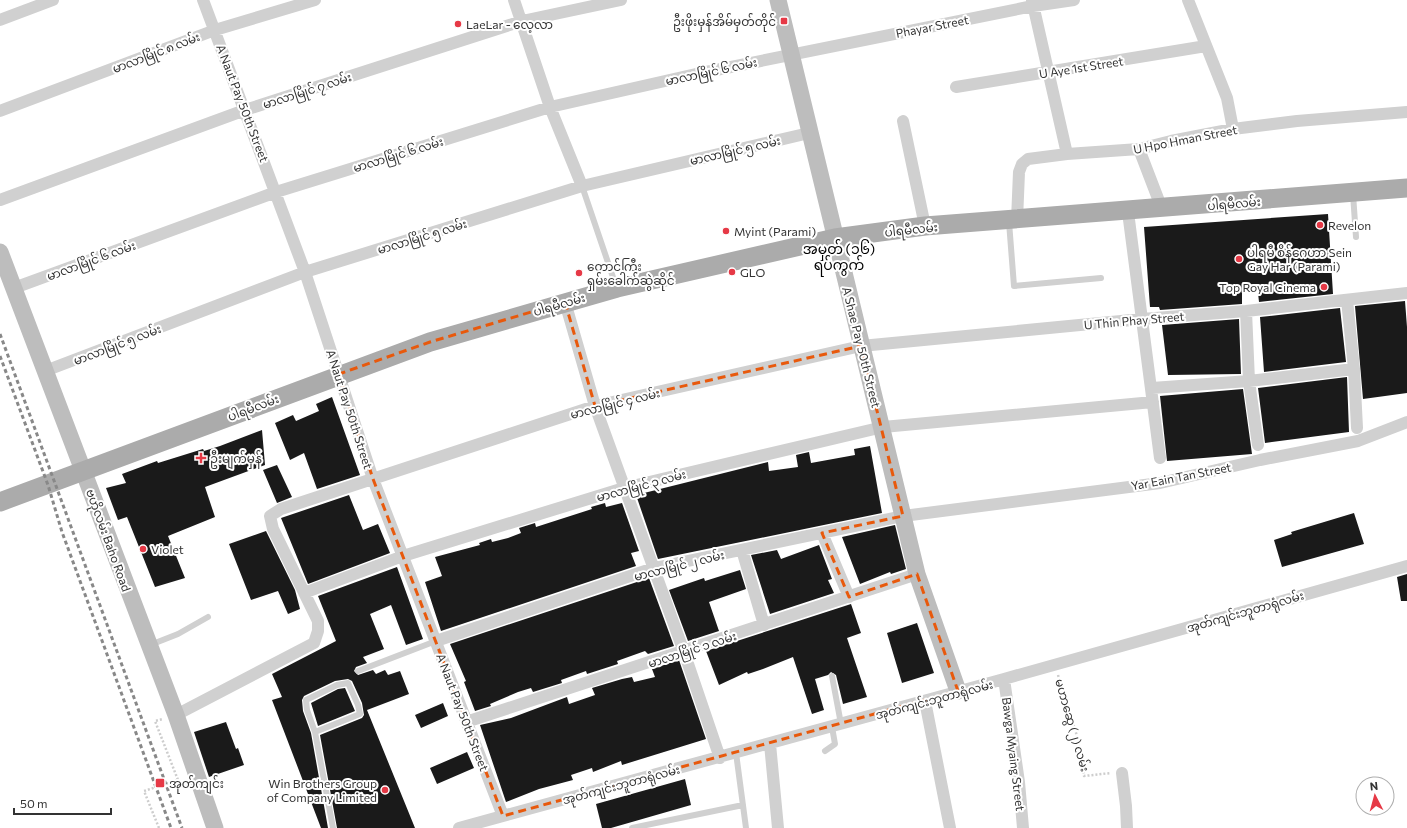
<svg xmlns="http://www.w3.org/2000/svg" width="1407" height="828" font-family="Commissioner,'Noto Sans Myanmar',sans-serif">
<rect width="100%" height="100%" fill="#fff"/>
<path fill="#1a1a1a" d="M1328 214 1333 294 1259 302 1257 284 1242 285V304L1160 310 1159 307H1150L1144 227Z
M1405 301 1407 327V393L1363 399 1355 306Z
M1340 308 1346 362 1264 372 1260 317Z
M1239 319 1241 374 1168 375 1162 325Z
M1347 377 1349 432 1265 443 1258 388Z
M1243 389 1252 454 1167 461 1160 396Z
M332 397 360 475 317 489 304 453 290 460 275 423 293 415 296 421 319 411 316 404Z
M262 430 265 465 205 487 215 517 168 536 185 578 155 587 127 517 118 520 106 488 126 483 122 474 157 461 158 463 203 449 204 451 220 446Z
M870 446 882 513 658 559 636 495 768 462 769 471 798 467 796 455 809 452 811 463 855 455 854 449Z
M277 465 292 497 277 503 263 470Z
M349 495 363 530 378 524 390 553 308 584 281 518Z
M605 503 606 507 622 503 639 551 631 553 636 566 441 631 425 582 442 576 435 557 480 545 479 543 491 539 492 542 508 538 521 533 519 528 535 523 536 527 592 509 591 507Z
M1354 513 1364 544 1282 567 1274 540 1292 534 1291 532Z
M895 525 906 569 891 574 890 572 860 584 842 537Z
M266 531 295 590 300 609 288 614 278 591 251 600 229 544Z
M819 545 832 579 828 580 834 593 770 614 751 555 777 550 781 559Z
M397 567 423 639 406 645 391 605 370 614 384 649 363 657 367 663 356 667 354 671 358 675 373 670 376 674 385 670 388 675 400 671 409 694 367 710 415 828H337L320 735 362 718 364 715 362 703 352 681 348 679 335 681 304 696 302 700 303 711 311 733 328 828H321L272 700 282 697 272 674 336 641 318 596Z
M740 570 746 589 709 602 719 631 688 641 669 590 704 578 705 581Z
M1407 574V601H1401L1397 577Z
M649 578 674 646 648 654 645 651 617 661 618 664 587 674 586 671 561 680 562 683 533 692 531 688 518 692 490 704 491 706 475 711 464 682 466 681 450 644Z
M851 604 861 633 847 638 867 697 843 704 836 675 831 672 828 675 815 679 824 710 812 714 793 657 763 669 748 674 747 672 719 685 706 651Z
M917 623 934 673 902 683 887 633Z
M679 660 706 739 622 765 621 761 593 772 592 768 571 775 573 780 539 789 506 802 480 725 511 718 567 697 569 704 595 695 592 688 622 679 632 677 634 682 655 677 652 669Z
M345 688 355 711 318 726 311 703 338 689Z
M443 703 448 716 421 728 415 715Z
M226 722 236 749 238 748 244 765 209 777 194 732Z
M467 752 474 768 437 784 430 768Z
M685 779 691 805 611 828H602L596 804Z"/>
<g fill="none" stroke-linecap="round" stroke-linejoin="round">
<path stroke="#cdcdcd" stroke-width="2.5" stroke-dasharray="2 2" stroke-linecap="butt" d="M1058 675 1077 736 1084 776 1111 773
M159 828 144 791 178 780 155 721 163 719"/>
<path stroke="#d0d0d0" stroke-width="6" d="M582 186 616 286
M1353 194 1356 237
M1009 222 1014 286 1101 278
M150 645 178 634 208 617
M358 671 436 641
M832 676 841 724
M315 732 360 714 358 705 348 683 337 685 306 700 307 710 315 732 333 828
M825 751 835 744 832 727
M736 753 746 828
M632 828 743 805"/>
<path stroke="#d0d0d0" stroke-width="12" d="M203 0 305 272 373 479 503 816
M514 0 550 107 582 186
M1032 0 1067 154
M1188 0 1227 98 1233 129
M0 20 53 0
M956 87 1206 46
M0 111 215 30 315 0
M903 121 925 226
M1139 149 1162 209
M0 200 245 110 522 21 621 0
M1128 212 1160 458
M1017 220 1019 172 1022 164 1028 159 1067 154 1139 149 1171 141 1233 129 1297 121 1407 112
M14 288 276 192 550 107 696 74 1033 6 1074 0
M1347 300 1354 369 1357 428
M565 302 595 406 684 652 720 758
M1246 311 1249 381 1258 445
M45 371 305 272 582 186 809 133
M1152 388 1249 381 1354 369
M822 533 849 597
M742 550 764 625
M304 593 403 556 624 488 883 427 1153 402
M436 641 654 568 903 516 1160 483 1260 460 1358 441 1407 422
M1004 679 1019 782 1023 828
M925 701 950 828
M176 715 314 643 318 631V621L273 529 270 516 281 509 595 406 861 346 1142 319 1246 311 1407 293
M466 722 917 574
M770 744 778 828
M1122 773 1126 806 1127 828
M459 828 1004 679 1407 566"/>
<path stroke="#bdbdbd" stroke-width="17" d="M778 0 917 574 958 691
M0 252 176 715 215 828"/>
<path stroke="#ababab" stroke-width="19" d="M0 502 430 342 617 288 835 238 925 226 1407 188"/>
<path stroke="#888" stroke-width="3" stroke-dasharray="4 3" stroke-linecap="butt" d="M0 334 182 828
M0 356 48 485 62 532 171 828"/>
</g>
<path fill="none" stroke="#e8590c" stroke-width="3" stroke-dasharray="8 5" stroke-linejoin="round" d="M565 302 595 406 861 346 903 516 822 533 849 597 917 574 958 691 503 816 373 479 339 374 430 342Z"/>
<g fill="#e63946" stroke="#fff" stroke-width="1.5">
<rect x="780" y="17" width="8" height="8" rx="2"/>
<circle cx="458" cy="24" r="4"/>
<circle cx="1320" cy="225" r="4"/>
<circle cx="726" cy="231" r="4"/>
<circle cx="1239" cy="259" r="4"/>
<circle cx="732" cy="272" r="4"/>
<circle cx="579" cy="273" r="4"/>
<circle cx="1324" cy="287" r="4"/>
<path d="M199 452h4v4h4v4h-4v4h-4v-4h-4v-4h4z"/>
<circle cx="143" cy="549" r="4"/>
<rect x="155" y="778" width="10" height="10" rx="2"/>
<circle cx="385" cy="790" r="4"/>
</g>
<g text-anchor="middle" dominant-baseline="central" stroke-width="4" stroke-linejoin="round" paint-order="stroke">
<g font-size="12" fill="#333" stroke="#fff" text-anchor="start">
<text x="776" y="21" text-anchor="end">ဦးဖိုးမှန်အိမ်မှတ်တိုင်</text>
<text x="466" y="24">LaeLar - လေ့လာ</text>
<text x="1328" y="225">Revelon</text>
<text x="734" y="231">Myint (Parami)</text>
<text x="1247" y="252">ပါရမီ စိန်ဂေဟာ Sein<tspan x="1247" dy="14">Gay Har (Parami)</tspan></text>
<text x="587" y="266">တောင်ကြီး<tspan x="587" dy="14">ရှမ်းခေါက်ဆွဲဆိုင်</tspan></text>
<text x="740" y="272">GLO</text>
<text x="1316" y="287" text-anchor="end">Top Royal Cinema</text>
<text x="210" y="458">ဦးမျက်မှန်</text>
<text x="151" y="549">Violet</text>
<text x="169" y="783">အုတ်ကျင်း</text>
<text x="377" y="783" text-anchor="end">Win Brothers Group<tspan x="377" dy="14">of Company Limited</tspan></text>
</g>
<g font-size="12" fill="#333" stroke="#fff">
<text transform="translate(932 26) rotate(-11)">Phayar Street</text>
<text transform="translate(156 52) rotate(-21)">မာလာမြိုင် ၈ လမ်း</text>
<text transform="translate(1081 67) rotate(-9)">U Aye 1st Street</text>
<text transform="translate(711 71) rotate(-12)">မာလာမြိုင် ၆ လမ်း</text>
<text transform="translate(307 90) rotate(-18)">မာလာမြိုင် ၇ လမ်း</text>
<text transform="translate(243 103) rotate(69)">A Naut Pay 50th Street</text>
<text transform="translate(1185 139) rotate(-11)">U Hpo Hman Street</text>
<text transform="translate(735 150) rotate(-13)">မာလာမြိုင် ၅ လမ်း</text>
<text transform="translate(398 154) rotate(-17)">မာလာမြိုင် ၆ လမ်း</text>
<text transform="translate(1234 203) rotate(-5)">ပါရမီလမ်း</text>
<text transform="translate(911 229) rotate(-6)">ပါရမီလမ်း</text>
<text transform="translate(422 236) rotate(-17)">မာလာမြိုင် ၅ လမ်း</text>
<text transform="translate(91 260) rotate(-20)">မာလာမြိုင် ၆ လမ်း</text>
<text transform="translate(559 304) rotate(-16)">ပါရမီလမ်း</text>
<text transform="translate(1134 320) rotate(-5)">U Thin Phay Street</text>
<text transform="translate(117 344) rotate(-21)">မာလာမြိုင် ၅ လမ်း</text>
<text transform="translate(862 347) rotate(76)">A Shae Pay 50th Street</text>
<text transform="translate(615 403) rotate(-14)">မာလာမြိုင် ၄ လမ်း</text>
<text transform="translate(253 407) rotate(-21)">ပါရမီလမ်း</text>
<text transform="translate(350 409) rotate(72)">A Naut Pay 50th Street</text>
<text transform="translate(1181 476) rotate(-11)">Yar Eain Tan Street</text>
<text transform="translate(641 485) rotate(-15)">မာလာမြိုင် ၃ လမ်း</text>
<text transform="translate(109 540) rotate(70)">ဗဟိုလမ်း Baho Road</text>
<text transform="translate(679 565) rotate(-14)">မာလာမြိုင် ၂ လမ်း</text>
<text transform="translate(1245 611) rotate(-16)">အုတ်ကျင်းဘူတာရုံလမ်း</text>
<text transform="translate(692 649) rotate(-18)">မာလာမြိုင် ၁ လမ်း</text>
<text transform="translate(934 699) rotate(-15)">အုတ်ကျင်းဘူတာရုံလမ်း</text>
<text transform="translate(463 712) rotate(69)">A Naut Pay 50th Street</text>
<text transform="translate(1073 725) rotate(74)">မဟာဆွေ (၂) လမ်း</text>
<text transform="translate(1014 754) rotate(83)">Bawga Myaing Street</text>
<text transform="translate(621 784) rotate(-15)">အုတ်ကျင်းဘူတာရုံလမ်း</text>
</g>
<g font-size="14" fill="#000" stroke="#fff">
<text x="839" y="248">အမှတ် (၁၆)<tspan x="839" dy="16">ရပ်ကွက်</tspan></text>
</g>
</g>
<g transform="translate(1375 796) rotate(354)"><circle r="19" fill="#ffffff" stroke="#adadad"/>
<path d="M0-3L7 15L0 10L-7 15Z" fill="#e63946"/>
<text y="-6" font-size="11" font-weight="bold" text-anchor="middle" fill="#333333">N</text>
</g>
<path d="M14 808v6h97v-6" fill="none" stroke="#333333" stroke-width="2"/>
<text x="20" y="808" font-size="12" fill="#333333" stroke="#ffffff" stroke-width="3" paint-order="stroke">50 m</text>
</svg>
